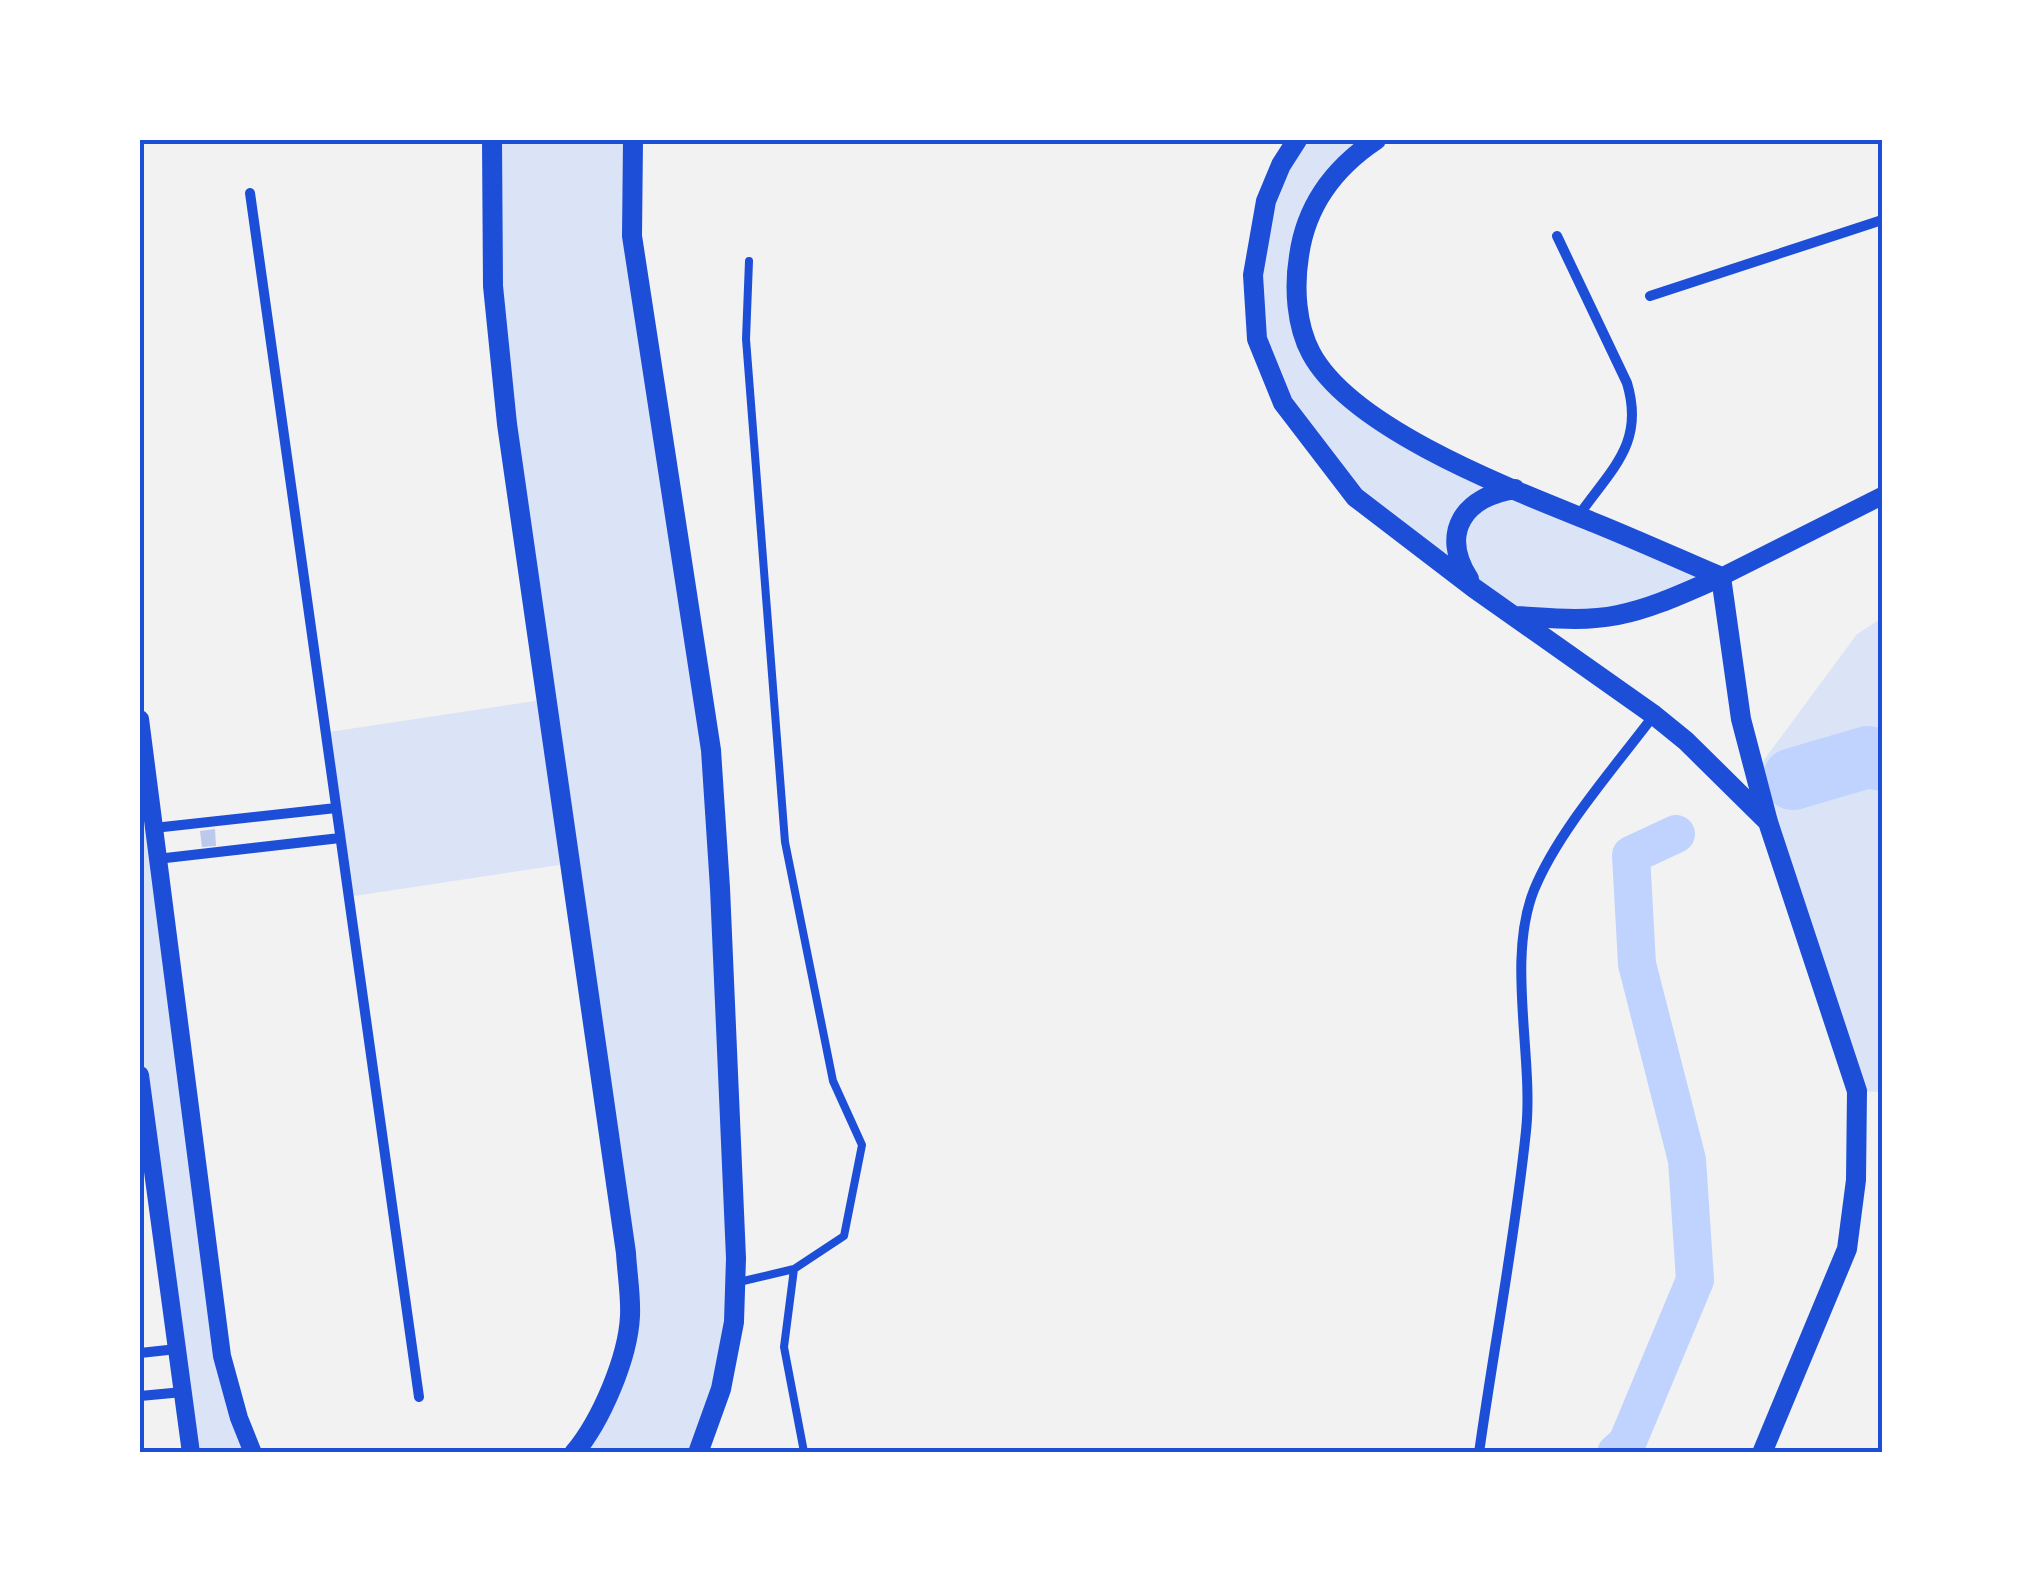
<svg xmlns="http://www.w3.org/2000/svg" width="2022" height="1593" font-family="Bitter,serif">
<rect width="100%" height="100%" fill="#f2f2f2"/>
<path fill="#dbe4f7" d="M492 140H633L632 236 711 750 734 1322 698 1453H574L630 1318 507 424Z
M1297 140H1376L1351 157 1300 245 1311 354 1370 416 1721 577 1659 603 1514 616 1474 588 1321 456 1257 339 1266 201Z
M1882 618V1092L1857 1091 1755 772 1857 634Z
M541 700 566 864 354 896 329 732Z
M140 719 222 1356 253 1453H191L140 1075Z"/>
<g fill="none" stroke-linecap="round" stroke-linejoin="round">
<path stroke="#bfd3fe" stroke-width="38" d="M1616 1453 1627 1443 1695 1280 1687 1160 1637 964 1631 855 1676 834"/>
<path stroke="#bfd3fe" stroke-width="62" d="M1793 779 1868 757 1882 760"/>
</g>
<path fill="#bdc9ec" d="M215 829 216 846 202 847 200 831Z"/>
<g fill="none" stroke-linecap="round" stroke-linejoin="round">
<path stroke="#1d4ed8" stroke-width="8" d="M794 1269 784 1347 804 1452
M739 1282 794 1269 844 1236 862 1145 833 1081 785 842 746 339 749 261"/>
<path stroke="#1d4ed8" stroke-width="10" d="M250 193 419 1397
M1557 236 1627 383C1645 443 1612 468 1579 515
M1650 296 1882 220
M154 828 336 808
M157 859 340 838
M140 1353 177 1349
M140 1396 183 1392
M1479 1453C1494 1346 1515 1238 1526 1131 1534 1058 1506 960 1534 890 1558 831 1615 767 1654 715"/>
<path stroke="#1d4ed8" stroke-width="18" d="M1721 577 1882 496
M140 719 222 1356 239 1418 253 1453
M140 1075 191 1453"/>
<path stroke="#1d4ed8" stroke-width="20" d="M492 140 493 286 507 424 626 1253C627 1273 631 1295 630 1316 628 1358 601 1421 574 1453
M633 140 632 236 711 750 720 888 736 1258 734 1322 721 1389 698 1453
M1297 140 1281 165 1266 201 1253 275 1257 339 1283 403 1355 497 1474 588 1654 715 1686 741 1768 822
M1376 140C1334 168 1306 205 1299 256 1294 287 1296 325 1311 353 1352 430 1516 491 1595 523 1637 540 1679 559 1721 577
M1721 577 1741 719 1768 822 1857 1091 1856 1180 1847 1249 1762 1453
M1469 579C1439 532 1465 496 1515 489
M1516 616C1550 618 1584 622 1618 615 1654 608 1688 591 1721 577"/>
</g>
<rect width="2022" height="1593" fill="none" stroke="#ffffff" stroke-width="285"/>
<rect x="142" y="142" width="1738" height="1308" fill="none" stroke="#1d4ed8" stroke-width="4"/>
</svg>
